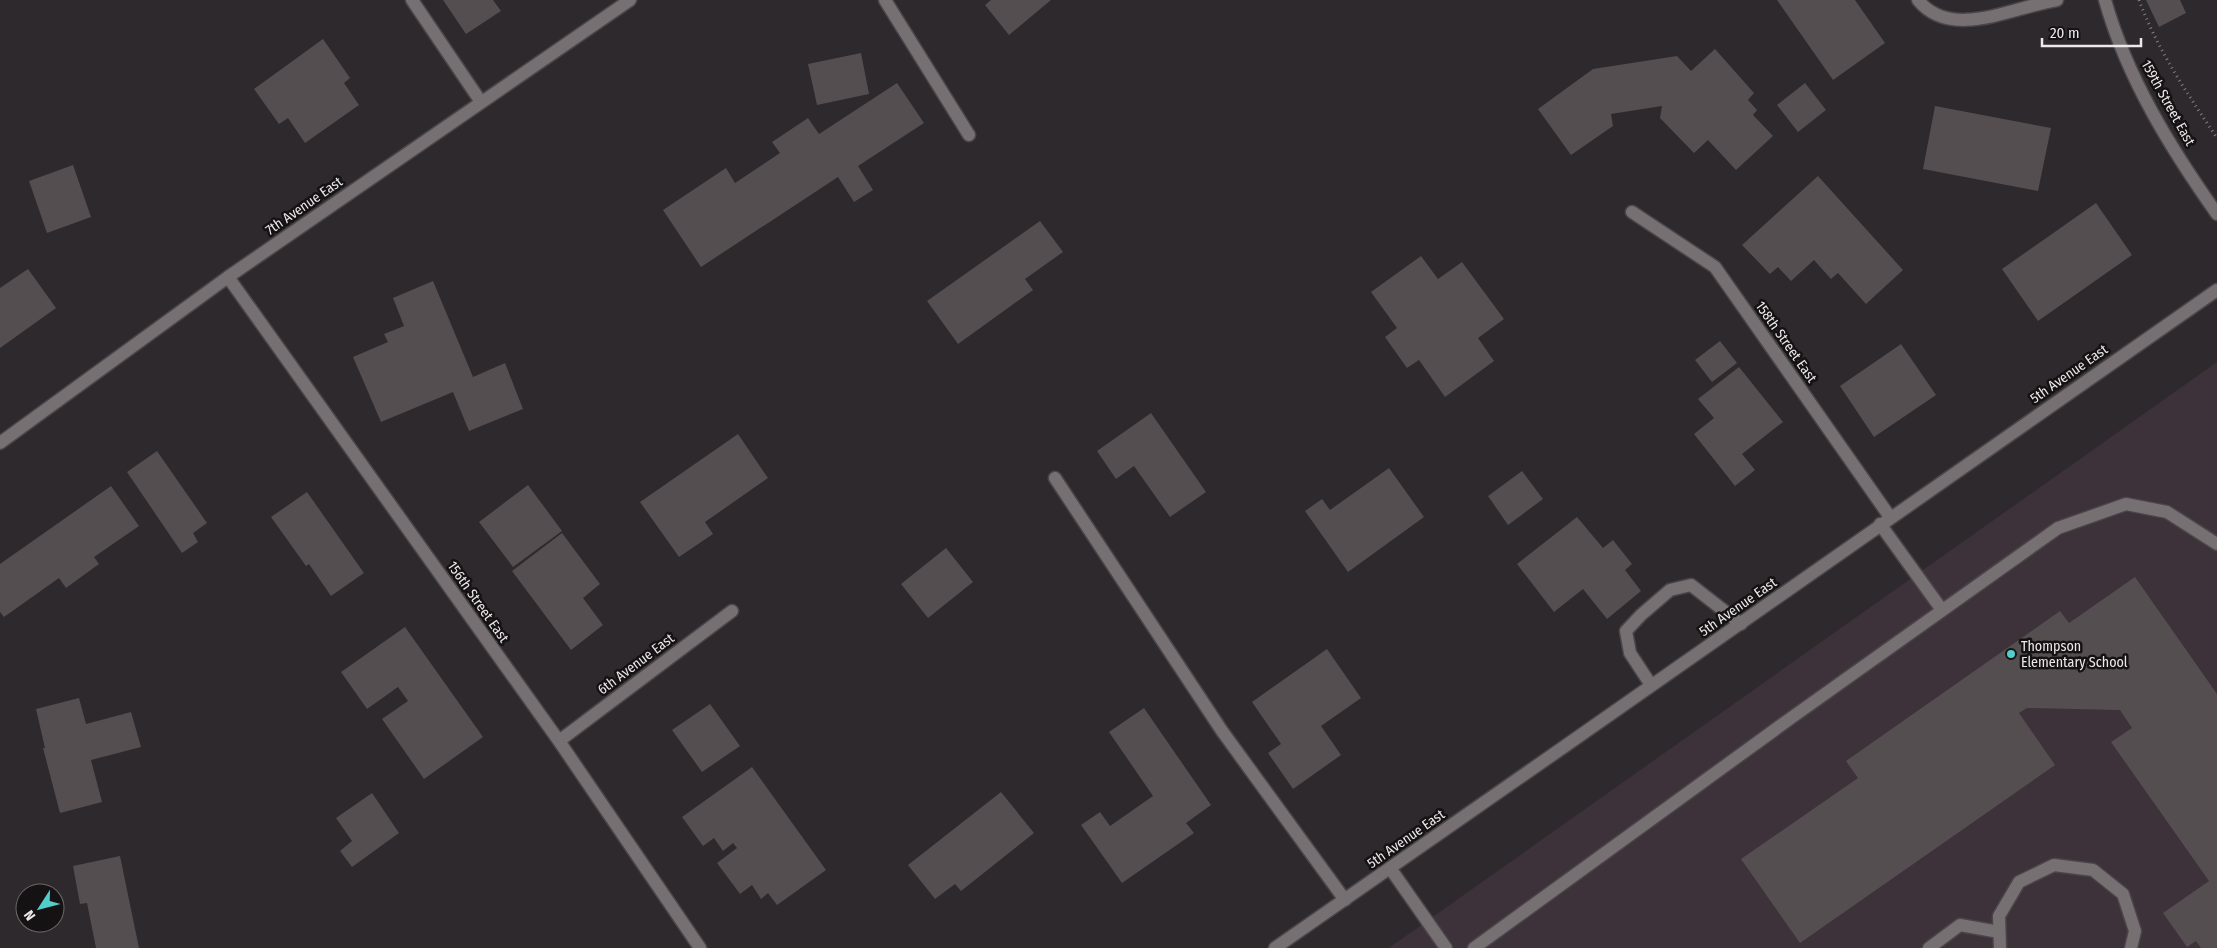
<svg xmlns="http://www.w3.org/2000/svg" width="2217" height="948" font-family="'Fira Sans Condensed',sans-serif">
<rect width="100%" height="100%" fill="#2e292c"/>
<path fill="#3d3239" d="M2217 362V948H1389L1393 945Z"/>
<path fill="#544e51" d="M443 0H493L501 11 466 34Z
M991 0H1051L1009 35 985 5Z
M1777 0H1855L1885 43 1833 80Z
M2146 0H2180L2186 13 2159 27Z
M323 39 350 78 344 83 359 105 305 143 288 118 279 124 254 89Z
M1715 49 1754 93 1748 100 1757 110 1753 115 1773 136 1736 170 1708 140 1694 153 1660 118 1662 106 1611 114 1613 126 1571 155 1538 109 1593 69 1677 56 1691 71Z
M861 53 869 94 817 105 808 64Z
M897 83 924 123 858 166 873 190 854 202 838 177 701 267 663 210 726 168 735 183 780 153 772 142 808 118 819 134Z
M1805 83 1826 110 1798 132 1777 105Z
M1935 106 2051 128 2038 191 1923 169Z
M73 165 91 217 47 233 29 181Z
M1818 176 1903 270 1866 304 1838 273 1831 279 1814 260 1791 281 1778 267 1770 274 1742 245Z
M2096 203 2132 255 2038 321 2002 269Z
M1040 221 1063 252 1025 279 1033 290 958 344 927 301Z
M1421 256 1438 279 1462 262 1504 319 1478 338 1494 361 1445 397 1419 360 1407 368 1385 337 1397 328 1371 292Z
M28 269 56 308 0 348V288Z
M433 281 473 377 505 363 523 409 469 431 453 392 381 422 353 357 388 342 384 334 404 326 393 298Z
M1720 341 1737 363 1712 382 1695 360Z
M1901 344 1936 395 1874 437 1840 386Z
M1739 367 1783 422 1742 454 1755 470 1735 486 1694 434 1714 418 1698 399Z
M1151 413 1206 492 1170 517 1134 466 1116 479 1097 451Z
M738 434 768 478 705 522 713 534 679 557 640 502Z
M157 451 207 523 193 533 198 542 182 553 127 472Z
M1389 468 1424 517 1348 572 1305 511 1322 499 1330 510Z
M1522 471 1543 499 1508 525 1488 496Z
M528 485 562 531 513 567 479 522Z
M111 486 139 526 94 557 99 564 66 588 59 578 4 617 0 612V564Z
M307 492 364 573 331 596 309 564 306 566 271 517Z
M1577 517 1603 548 1613 540 1632 564 1625 570 1641 591 1607 619 1583 589 1554 612 1517 564Z
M562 533 600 584 583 598 603 625 571 650 512 571Z
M946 548 973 582 928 618 901 584Z
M2135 577 2217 694V948H2201L2196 941 2187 947 2163 913 2209 881 2111 742 2132 728 2120 710 2027 708 2019 713 2055 765 1800 943 1741 859 1858 778 1846 761 2060 611 2069 623Z
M405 627 483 737 424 779 382 719 408 701 398 687 367 709 341 672Z
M1327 649 1361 698 1321 726 1341 755 1293 789 1268 753 1281 744 1252 702Z
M79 698 86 724 131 712 141 747 91 760 102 802 60 813 43 748H45L36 709Z
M710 704 740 746 702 772 672 730Z
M1144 708 1211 805 1186 823 1194 833 1122 883 1081 825 1100 812 1110 826 1153 796 1109 732Z
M752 767 826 870 777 905 768 893 761 899 752 885 740 894 717 863 737 848 733 843 723 851 714 838 703 846 682 817Z
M1001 792 1034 833 961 891 955 884 935 899 908 865Z
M372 793 399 833 352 867 340 851 352 841 336 818Z
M120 856 139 948H96L87 903 80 904 73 866Z"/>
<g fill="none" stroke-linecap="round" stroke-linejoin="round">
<g stroke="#4a4548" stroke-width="15">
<path id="service" d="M412 0 481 102
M885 0 969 135
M1055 478 1222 731 1345 900
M1880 524 1942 610
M1651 685 1630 653 1626 631 1641 615 1670 590 1691 585 1741 624
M1390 868 1446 948
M1474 948 1791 718 2058 528 2126 504 2167 512 2217 544
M1929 948 1960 925 1999 932
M2000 948 1999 916 2019 882 2054 865 2093 870 2123 894 2135 931 2131 948"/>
</g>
<g stroke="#4a4548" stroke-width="15">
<path id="minor" d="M1918 0C1951 41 2013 7 2057 0
M1632 212 1715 267 1890 517
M228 277 559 741 700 948
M0 443 228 277 630 0
M559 741 732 611
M1275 948C1590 730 1903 508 2217 290"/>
</g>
<g stroke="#4a4548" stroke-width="15">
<path id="tertiary" d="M2105 0C2127 78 2171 149 2217 214"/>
</g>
<path stroke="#858183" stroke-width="3" stroke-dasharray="1 4" stroke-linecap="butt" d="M2139 0C2158 51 2187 93 2217 138"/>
<use href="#service" stroke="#767073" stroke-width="12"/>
<use href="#minor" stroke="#767073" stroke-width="12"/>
<use href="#tertiary" stroke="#767073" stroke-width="12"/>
</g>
<circle fill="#53cdcb" stroke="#151214" stroke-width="2" cx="2011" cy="654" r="5"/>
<g text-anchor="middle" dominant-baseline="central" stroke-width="5" stroke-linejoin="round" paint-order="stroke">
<g font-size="14" fill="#ede9eb" stroke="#151214">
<text transform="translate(2168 103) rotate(61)">159th Street East</text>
<text transform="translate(304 206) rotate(-35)">7th Avenue East</text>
<text transform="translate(1786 342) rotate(55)">158th Street East</text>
<text transform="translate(2069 374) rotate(-35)">5th Avenue East</text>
<text transform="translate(478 602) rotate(55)">156th Street East</text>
<text transform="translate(1738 607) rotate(-35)">5th Avenue East</text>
<text transform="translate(636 664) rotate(-37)">6th Avenue East</text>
<text transform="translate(1406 839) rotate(-35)">5th Avenue East</text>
</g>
<g font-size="14" fill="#ede9eb" stroke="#151214" text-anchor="start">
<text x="2021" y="646">Thompson<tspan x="2021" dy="16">Elementary School</tspan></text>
</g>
</g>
<g transform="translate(40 908) rotate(234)"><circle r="24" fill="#151214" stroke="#6b686a"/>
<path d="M0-4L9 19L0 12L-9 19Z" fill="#53cdcb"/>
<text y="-8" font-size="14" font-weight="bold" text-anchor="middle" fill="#ede9eb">N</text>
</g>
<path d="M2042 38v8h99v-8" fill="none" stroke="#ede9eb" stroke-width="2.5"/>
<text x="2050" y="38" font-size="15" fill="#ede9eb" stroke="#151214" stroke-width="4" paint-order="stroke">20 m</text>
</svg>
